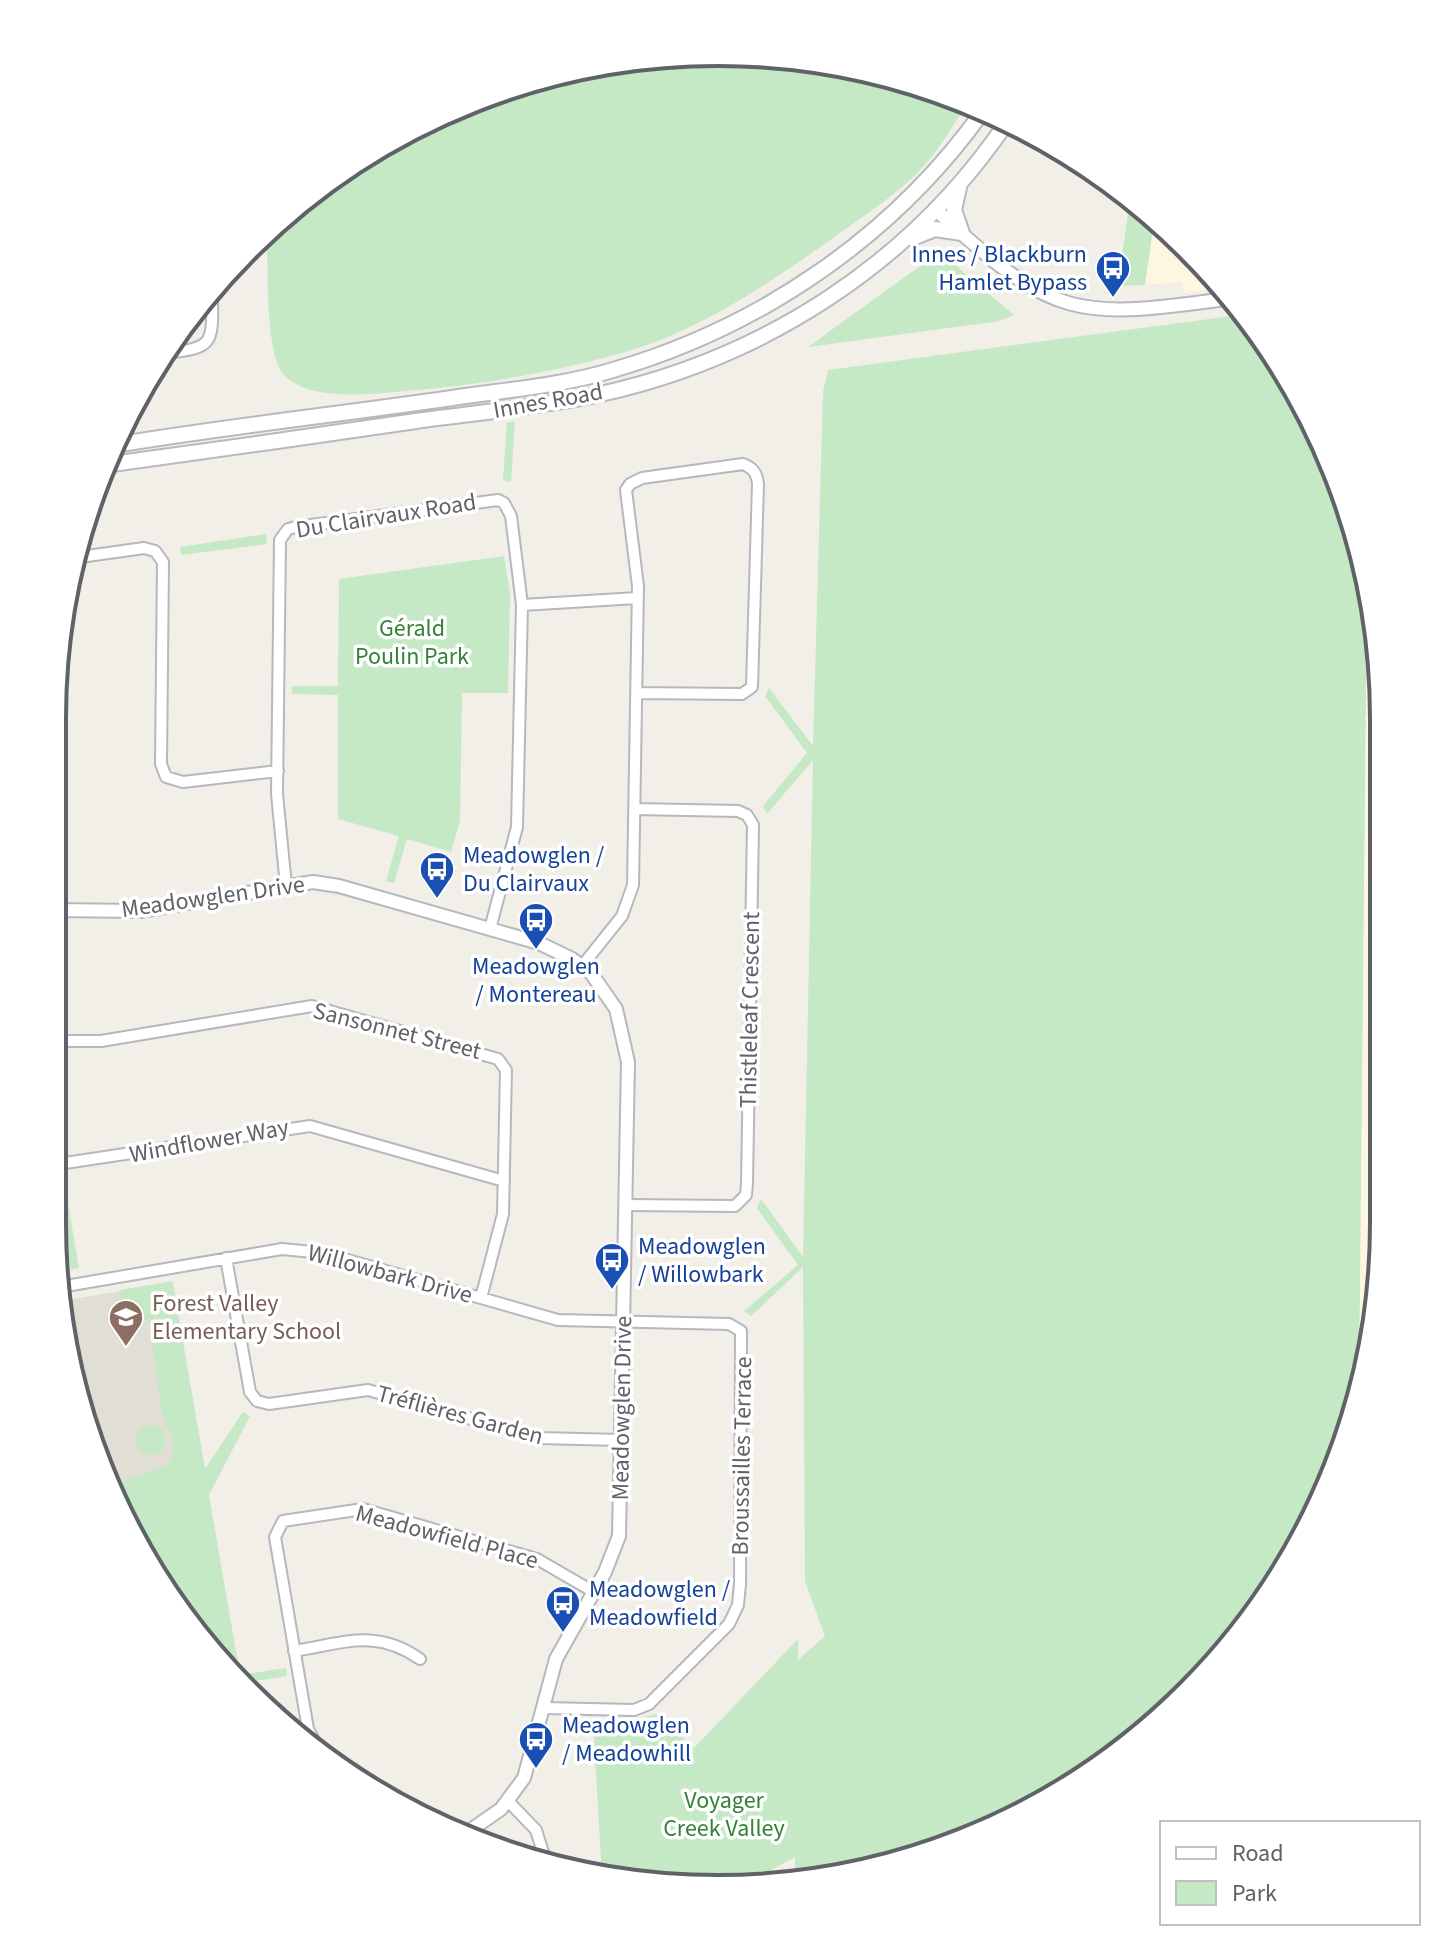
<svg xmlns="http://www.w3.org/2000/svg" width="1436" height="1941" font-family="'Source Sans 3',sans-serif">
<rect width="100%" height="100%" fill="#f1efe8"/>
<path fill="#fef7e0" d="M1155 215 1157 218 1223 287 1184 293 1182 282 1145 285Z
M1366 587 1378 631 1383 1267 1357 1393Z"/>
<path fill="#e1ded6" d="M173 1282 205 1470 118 1499 75 1396 62 1301Z"/>
<path fill="#c5e8c5" d="M675 53 805 58 932 87 968 103C952 126 941 147 923 167 897 195 863 216 833 238 772 281 704 328 632 350 561 371 481 385 406 391 373 394 309 402 284 375 265 354 268 268 267 238L313 189 424 120 546 75Z
M1130 198 1155 215 1145 285 1118 286Z
M948 259 1014 315 1000 321 808 347 920 266Z
M1247 314 1333 464 1367 588 1359 1384 1349 1437 1295 1556 1219 1662 1123 1752 933 1854 795 1881V1857L741 1886 602 1877 593 1720H633L656 1714 694 1748 798 1639V1660L825 1636 805 1581 803 1267 751 1316 744 1311 798 1265 757 1208 761 1199 803 1257 813 760 767 814 763 806 807 753 765 696 769 688 813 746 823 392 828 370Z
M515 421 511 482 503 480 507 422Z
M266 534 267 544 181 555 180 547Z
M504 556 510 593 508 693H462L460 821 451 852 407 839 394 883 386 881 399 836 338 819V695L292 694V686H338L339 579Z
M64 1180 79 1268 71 1270 56 1181Z
M172 1281 205 1469 243 1412 250 1416 209 1495 240 1675 286 1668 287 1676 242 1683V1688L141 1556 112 1486 166 1466 172 1458 173 1442 162 1414 149 1319 119 1320 120 1290Z
M136 1440a15 15 0 1 1 30 0a15 15 0 1 1-30 0Z"/>
<g fill="none" stroke-linecap="round" stroke-linejoin="round">
<g stroke="#b5b8bc" stroke-width="14">
<path id="minor" d="M162 354C212 347 213 348 212 297
M73 558 144 548 155 551 163 562 161 764 166 777 183 782 278 771
M522 605 637 598
M286 886 277 794 280 540 288 529 296 527 498 500 504 503 511 516 522 605 517 827 490 929
M582 966 622 916 633 885 638 586 626 490 630 484 642 478 743 464C753 468 757 473 758 484L752 687 742 694 637 693
M52 1041H101L312 1006 498 1059 506 1070 503 1214 481 1298
M52 1165 310 1126 504 1181
M625 1205 735 1206 746 1195 747 1184 753 825 747 815 738 811 635 809
M226 1258 250 1392 257 1401 269 1404 368 1390 539 1438 621 1440
M60 1287 282 1249 323 1253 558 1320 729 1324 741 1331 740 1584 738 1605 729 1624 649 1704 634 1710 544 1708
M294 1651C344 1643 376 1628 420 1659
M315 1742 308 1729 275 1537 283 1521 363 1509 537 1559 594 1592
M382 1791 406 1808
M508 1801 536 1830 546 1862"/>
</g>
<g stroke="#b5b8bc" stroke-width="16">
<path id="tertiary" d="M935 209C1054 320 1075 320 1233 298
M53 910 140 911 313 882 339 886 539 943 572 959 591 973 616 1009 628 1062 619 1536 605 1572 556 1659 524 1778 501 1809 465 1834"/>
</g>
<g stroke="#b6babf" stroke-width="18">
<path id="secondary" d="M960 183 954 210 962 233
M912 238 935 229 962 233
M121 444C231 426 342 414 452 398 505 390 561 386 613 370 761 327 894 236 983 111
M112 464C213 450 315 436 416 421 476 413 537 407 596 395 763 359 911 264 1007 122"/>
</g>
<use href="#minor" stroke="#fff" stroke-width="10"/>
<use href="#tertiary" stroke="#fff" stroke-width="12"/>
<use href="#secondary" stroke="#fff" stroke-width="14"/>
</g>
<defs>
<g id="bus-pin" transform="scale(1.8)"><path d="M0 17L-7.5 6A9.5 9.5 0 1 1 7.5 6Z" fill="#1a4fb4" stroke="#fff"/><path d="M-5-6H5V4H4V6H2V4H-2V6H-4V4H-5ZM-3.5-4V0h7V-4ZM-3.5 1.2v1.5H-2V1.2ZM2 1.2v1.5H3.5V1.2Z" fill="#fff"/></g>
<g id="school-pin" transform="scale(1.8)"><path d="M0 17L-7.5 6A9.5 9.5 0 1 1 7.5 6Z" fill="#8d6e63" stroke="#fff"/><path d="M0-5L7-2L0 1L-7-2ZM-4 1L0 2.5L4 1V4Q0 6-4 4Z" fill="#fff"/></g>
</defs>
<g fill-rule="evenodd">
<use href="#bus-pin" x="1113" y="268"/>
<use href="#bus-pin" x="437" y="869"/>
<use href="#bus-pin" x="536" y="920"/>
<use href="#bus-pin" x="612" y="1260"/>
<use href="#school-pin" x="126" y="1317"/>
<use href="#bus-pin" x="563" y="1603"/>
<use href="#bus-pin" x="536" y="1739"/>
</g>
<g text-anchor="middle" dominant-baseline="central" stroke-width="7" stroke-linejoin="round" paint-order="stroke">
<g font-size="24" fill="#164399" stroke="#fff" text-anchor="start">
<text x="1087" y="254" text-anchor="end">Innes / Blackburn<tspan x="1087" dy="28">Hamlet Bypass</tspan></text>
<text x="463" y="855">Meadowglen /<tspan x="463" dy="28">Du Clairvaux</tspan></text>
<text x="536" y="966" text-anchor="middle">Meadowglen<tspan x="536" dy="28">/ Montereau</tspan></text>
<text x="638" y="1246">Meadowglen<tspan x="638" dy="28">/ Willowbark</tspan></text>
<text x="589" y="1589">Meadowglen /<tspan x="589" dy="28">Meadowfield</tspan></text>
<text x="562" y="1725">Meadowglen<tspan x="562" dy="28">/ Meadowhill</tspan></text>
</g>
<g font-size="24" fill="#5f6368" stroke="#fff">
<text transform="translate(548 401) rotate(-10)">Innes Road</text>
<text transform="translate(386 516) rotate(-9)">Du Clairvaux Road</text>
<text transform="translate(213 897) rotate(-8)">Meadowglen Drive</text>
<text transform="translate(750 1010) rotate(-89)">Thistleleaf Crescent</text>
<text transform="translate(397 1031) rotate(14)">Sansonnet Street</text>
<text transform="translate(209 1141) rotate(-10)">Windflower Way</text>
<text transform="translate(390 1274) rotate(15)">Willowbark Drive</text>
<text transform="translate(622 1408) rotate(-89)">Meadowglen Drive</text>
<text transform="translate(460 1415) rotate(15)">Tréflières Garden</text>
<text transform="translate(742 1456) rotate(-89)">Broussailles Terrace</text>
<text transform="translate(447 1537) rotate(15)">Meadowfield Place</text>
</g>
<g font-size="24" fill="#348238" stroke="#fff">
<text x="412" y="628">Gérald<tspan x="412" dy="28">Poulin Park</tspan></text>
<text x="724" y="1800">Voyager<tspan x="724" dy="28">Creek Valley</tspan></text>
</g>
<g font-size="24" fill="#785e54" stroke="#fff" text-anchor="start">
<text x="152" y="1303">Forest Valley<tspan x="152" dy="28">Elementary School</tspan></text>
</g>
</g>
<path d="M0 0H1436V1941H0ZM718 66H718A652 652 0 0 1 1370 718V1223A652 652 0 0 1 718 1875H718A652 652 0 0 1 66 1223V718A652 652 0 0 1 718 66Z" fill="#fff" fill-rule="evenodd"/>
<path fill="none" stroke="#5f6368" stroke-width="4" d="M718 66H718A652 652 0 0 1 1370 718V1223A652 652 0 0 1 718 1875H718A652 652 0 0 1 66 1223V718A652 652 0 0 1 718 66Z"/>
<rect x="1160" y="1821" width="260" height="104" fill="#ffffff" stroke="#bfc1c3" stroke-width="2"/>
<rect x="1176" y="1847" width="40" height="12" fill="#ffffff" stroke="#bfc1c3" stroke-width="2"/>
<text x="1232" y="1861" font-size="24" fill="#5f6368">Road</text>
<rect x="1176" y="1881" width="40" height="24" fill="#c5e8c5" stroke="#bfc1c3" stroke-width="2"/>
<text x="1232" y="1901" font-size="24" fill="#5f6368">Park</text>
</svg>
